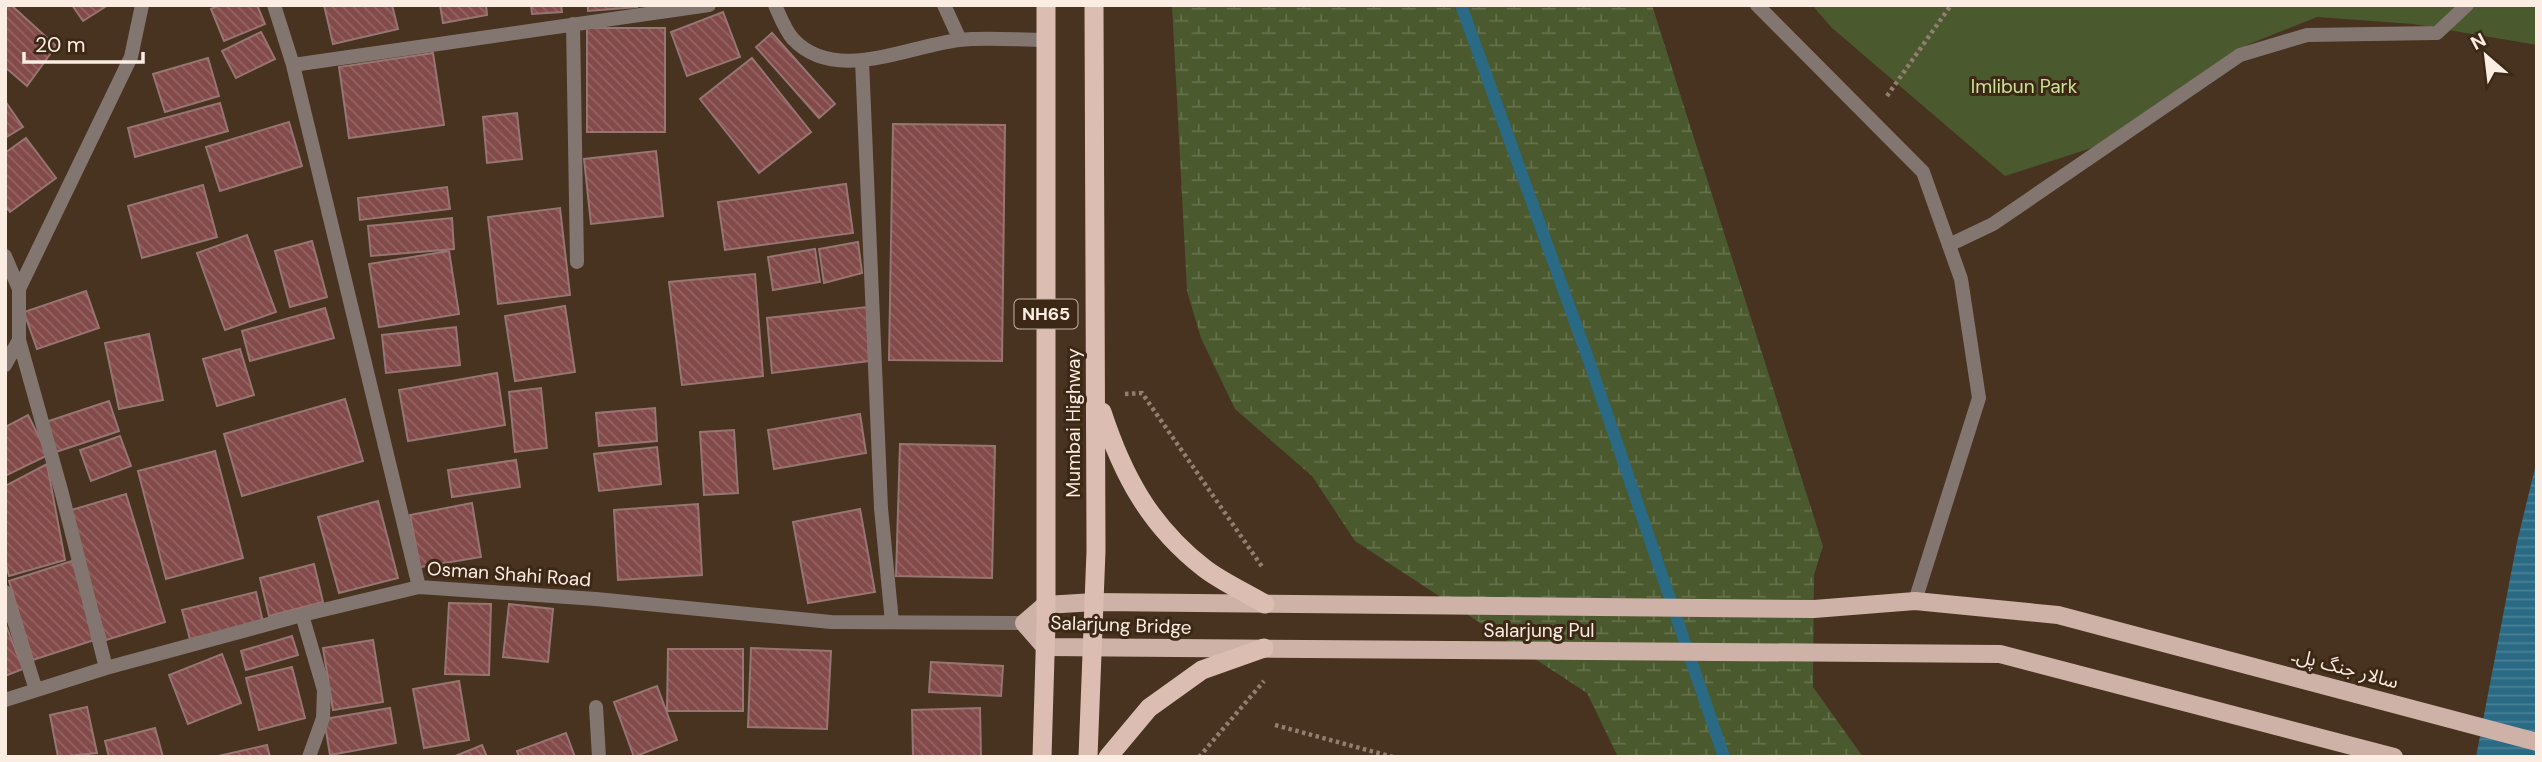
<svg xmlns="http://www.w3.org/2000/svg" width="2542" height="762" font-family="'DM Sans','Noto Sans Arabic',sans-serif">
<defs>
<pattern id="wetland-marsh" width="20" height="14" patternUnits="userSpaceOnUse" patternTransform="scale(1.75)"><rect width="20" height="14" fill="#4a592e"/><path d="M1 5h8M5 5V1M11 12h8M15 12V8" fill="none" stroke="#65714c"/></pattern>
<pattern id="water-rules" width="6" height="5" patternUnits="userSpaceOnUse" patternTransform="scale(1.75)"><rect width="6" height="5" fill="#2a6a84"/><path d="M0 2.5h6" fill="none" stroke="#4a8095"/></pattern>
<pattern id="building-back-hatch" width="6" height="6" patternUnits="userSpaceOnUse" patternTransform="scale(1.75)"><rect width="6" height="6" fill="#824a49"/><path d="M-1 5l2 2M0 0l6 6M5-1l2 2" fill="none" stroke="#956463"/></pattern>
</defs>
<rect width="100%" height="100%" fill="#483220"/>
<path fill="#4a592e" d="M1812 5H2537V45L2413 24 2317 17 2247 45 2104 144 2005 176 1832 28Z"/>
<path fill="url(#wetland-marsh)" d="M1172 5H1652L1823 546 1814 575 1813 687 1863 757H1618L1587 693 1355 541 1312 476 1235 409 1201 338 1187 291Z"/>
<path fill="url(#water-rules)" d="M2537 460V757H2476L2517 542Z"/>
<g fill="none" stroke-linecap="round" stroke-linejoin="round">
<path stroke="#2a6a84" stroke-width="12" d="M1461 5 1589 361 1724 757"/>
</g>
<path fill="url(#building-back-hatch)" stroke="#977573" stroke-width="2" d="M5 5H11L56 46 27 86 5 67Z
M72 5H108L83 21Z
M219 5H257L265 24 224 41 211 9Z
M324 5H392L398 29 333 44Z
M440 5H486L487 15 443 23Z
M531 5H561L562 12 532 14Z
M588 5H637V7L588 11Z
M723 12 740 57 687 76 671 32Z
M587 28H665V132H587Z
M261 32 275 59 236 78 222 51Z
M772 33 835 104 819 118 756 47Z
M433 53 444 125 349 138 339 67Z
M208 58 219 96 165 112 153 74Z
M752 58 811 132 759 173 700 99Z
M5 101 23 127 5 138Z
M220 103 228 131 135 157 128 128Z
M517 113 522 159 487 163 483 117Z
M289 122 302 166 220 191 206 147Z
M893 124 1005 125 1002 361 889 360Z
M26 138 56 178 10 212 5 206V153Z
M656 151 663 216 591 224 584 159Z
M846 184 853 233 725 250 718 202Z
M203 185 217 237 142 258 128 206Z
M447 187 450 209 360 220 358 198Z
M560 208 570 295 498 304 488 217Z
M452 218 454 249 371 256 368 226Z
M247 235 276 312 225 330 197 253Z
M312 241 327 297 290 307 275 251Z
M858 242 862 273 824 283 819 249Z
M815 249 820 282 773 290 768 257Z
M449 251 459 314 379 327 369 264Z
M755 274 763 376 682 385 669 282Z
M86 291 99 328 37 349 24 312Z
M565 306 575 372 515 381 505 316Z
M867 307 869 361 772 373 767 318Z
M325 308 334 338 250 361 242 331Z
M456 327 460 365 386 373 382 335Z
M149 334 163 400 119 409 105 343Z
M240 349 254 395 217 406 203 359Z
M497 373 505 425 408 441 399 390Z
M541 388 547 448 515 452 509 392Z
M345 399 363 461 242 496 224 434Z
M109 401 119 431 56 452 46 422Z
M655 408 657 441 599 446 596 413Z
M860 414 866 453 774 469 768 430Z
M28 415 48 455 5 476V427Z
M734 430 738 493 704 495 700 432Z
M120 436 131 466 91 481 80 450Z
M900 444 995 446 992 578 896 576Z
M657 447 661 484 599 491 594 454Z
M215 451 243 558 166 579 138 471Z
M516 460 520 487 452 497 448 470Z
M47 464 65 560 9 576 5 560V486Z
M126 494 165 622 106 640 68 511Z
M378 501 398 578 339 593 318 517Z
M472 503 481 557 420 567 410 515Z
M698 504 702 575 618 580 614 510Z
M860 509 875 592 808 603 793 522Z
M72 561 97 639 33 660 9 581Z
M314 564 323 602 269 616 260 578Z
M256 592 263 622 190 639 182 610Z
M449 603 491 604 489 675 445 674Z
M509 604 553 609 548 662 503 657Z
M5 623 23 669 5 676Z
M292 636 298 655 246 670 241 651Z
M373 640 383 702 333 710 323 648Z
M751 648 831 651 827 729 748 727Z
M668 649H743V711H667Z
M222 654 241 703 188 724 169 675Z
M931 662 1003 666 1001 696 929 692Z
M292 667 305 718 259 730 246 678Z
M459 681 469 740 424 748 413 689Z
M657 686 677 740 634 757 614 702Z
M87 707 97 753 58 757 50 715Z
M390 708 396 743 330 755 324 719Z
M980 708 981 757H913L912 710Z
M155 728 163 757H109L105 741Z
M566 733 575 757H519L517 751Z
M267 745 270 757H218V756Z
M482 745 487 757H453Z"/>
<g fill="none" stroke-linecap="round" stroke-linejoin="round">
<path stroke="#907e6e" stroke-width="4.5" stroke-dasharray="3.5 3.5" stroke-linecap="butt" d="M1887 96 1951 5
M1125 394 1142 393 1263 568
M1275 725 1393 757
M1199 757 1264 681"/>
<path stroke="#837570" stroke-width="14" d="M1949 245 1993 224 2240 55 2307 35 2437 33 2467 5"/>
<path stroke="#837570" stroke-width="14" d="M274 5 293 65 419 587
M775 5C780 16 785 30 793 39 835 84 908 46 959 40 987 37 1017 40 1046 40
M944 5 960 40
M573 24 577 262
M862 60 881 508 892 622
M293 65 709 5
M5 256 19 289
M19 340V289L131 57 142 5
M5 365 19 340 61 490 106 668
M5 592 36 690
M302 615 324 690 323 718 309 757
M5 700 106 668 302 615 419 587 596 599 831 622 1024 623
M596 707 599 757"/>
<path stroke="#837570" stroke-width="14" d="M1757 5 1923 172 1961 279 1979 398 1915 601"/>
<path stroke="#ceb1a7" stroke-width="18" d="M2394 757 2000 654 1045 647 1024 623 1045 605 1095 602 1814 609 1915 601 2058 615 2537 742"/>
<path stroke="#dcbdb2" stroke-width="19" d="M1102 412C1123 476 1150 526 1204 568 1222 582 1245 592 1265 604
M1042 757 1046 623V5
M1088 757 1096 551 1094 5
M1108 757 1149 708 1202 670 1264 648"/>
</g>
<g text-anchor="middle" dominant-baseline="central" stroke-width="6" stroke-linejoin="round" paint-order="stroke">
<rect fill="#3d2816" stroke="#c2b2a5" stroke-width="2" x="1014.5" y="299.5" width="63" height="29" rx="5"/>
<g font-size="18" font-weight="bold" fill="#fbede2">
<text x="1046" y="314">NH65</text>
</g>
<g font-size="19" fill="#c9e596" stroke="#3d2816">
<text x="2024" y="86">Imlibun Park</text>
</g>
<g font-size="19" fill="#fbede2" stroke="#3d2816">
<text transform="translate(1073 423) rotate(-90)">Mumbai Highway</text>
<text transform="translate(509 574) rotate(4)">Osman Shahi Road</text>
<text transform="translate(1121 625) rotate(2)">Salarjung Bridge</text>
<text x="1539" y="630">Salarjung Pul</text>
<text transform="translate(2345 668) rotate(15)">سالار جنگ پل۔</text>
</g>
</g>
<rect width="2542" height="762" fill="none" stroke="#fbede2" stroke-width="14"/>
<g transform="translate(2486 56) rotate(332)" stroke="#3d2816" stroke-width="5" paint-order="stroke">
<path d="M0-5L12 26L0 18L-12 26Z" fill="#fbede2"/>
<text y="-10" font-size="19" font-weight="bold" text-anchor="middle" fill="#fbede2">N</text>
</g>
<path d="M24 52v10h119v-10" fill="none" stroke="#fbede2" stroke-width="3.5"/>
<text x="35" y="52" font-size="21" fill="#fbede2" stroke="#3d2816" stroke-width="5" paint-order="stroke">20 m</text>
</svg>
